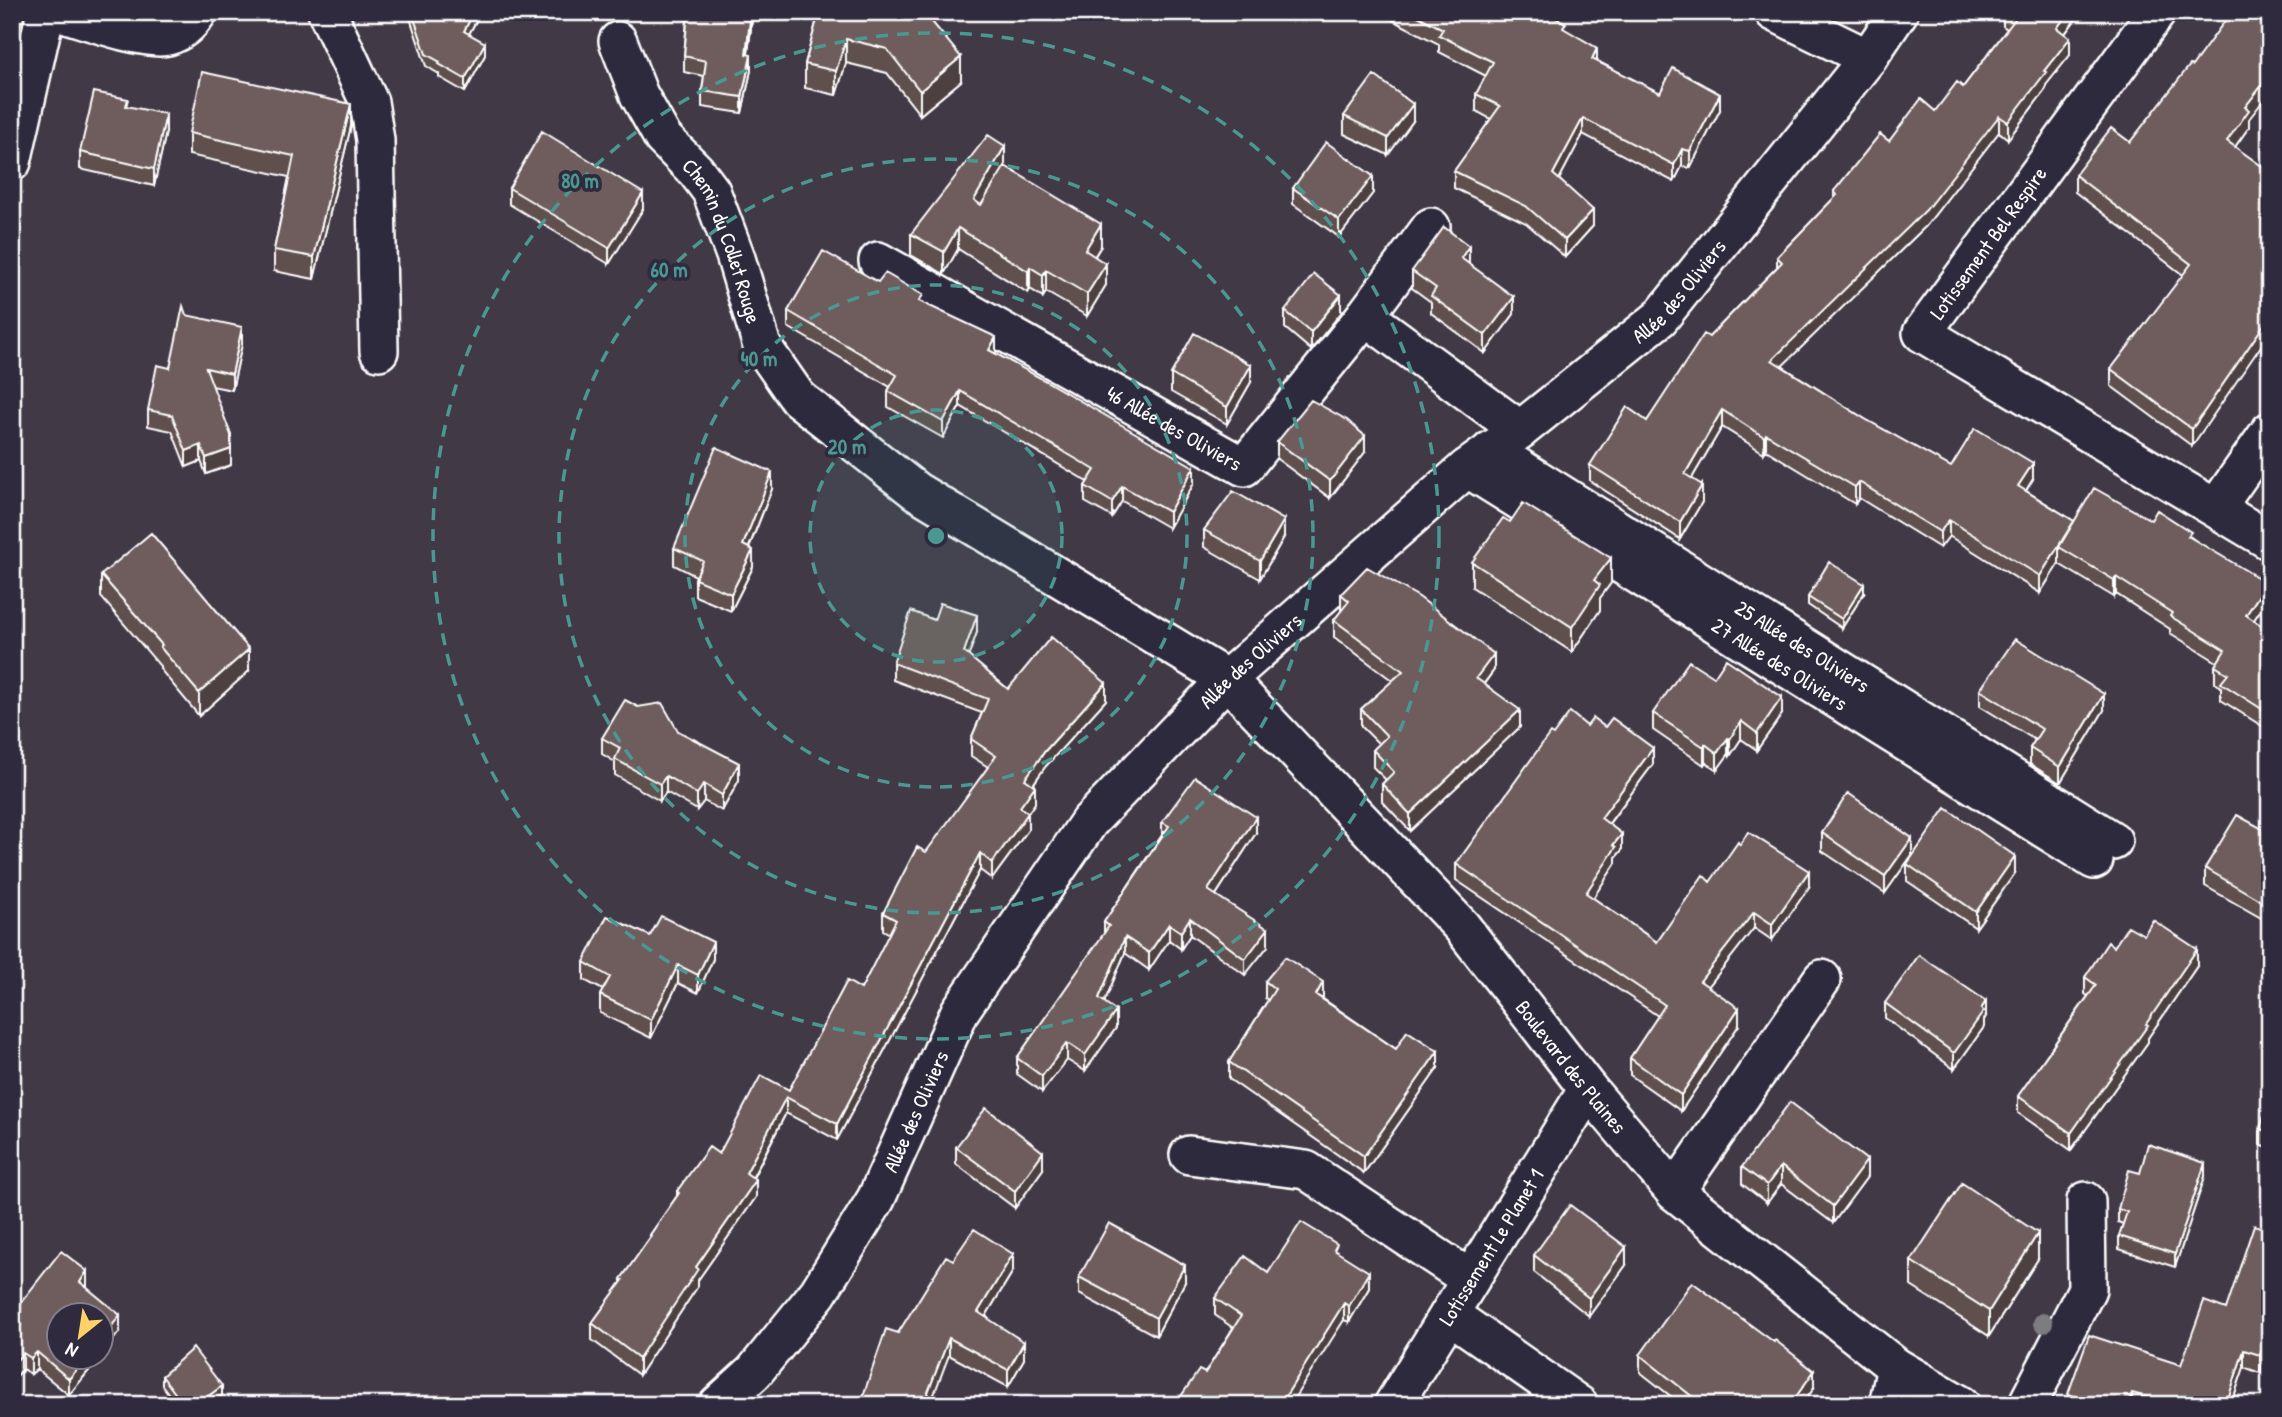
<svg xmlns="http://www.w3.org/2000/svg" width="2282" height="1417" font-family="'Patrick Hand',sans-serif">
<rect width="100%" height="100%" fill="#423946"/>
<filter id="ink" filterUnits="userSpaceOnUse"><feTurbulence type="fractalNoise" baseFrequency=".0143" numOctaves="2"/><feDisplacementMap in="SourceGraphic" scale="14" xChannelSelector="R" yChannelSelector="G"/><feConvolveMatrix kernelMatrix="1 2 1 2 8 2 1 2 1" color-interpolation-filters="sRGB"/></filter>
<g filter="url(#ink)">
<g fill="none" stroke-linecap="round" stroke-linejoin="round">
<g stroke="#fff" stroke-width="42">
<g id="minor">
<path d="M60 12C85 19 146 42 168 36 182 32 191 23 198 12"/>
<path d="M327 12 369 102 375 140 379 351"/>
<path d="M1774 12 1868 58"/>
<path d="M2157 12 1922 333 2270 541"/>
<path id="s1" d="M618 41 639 95 663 138 696 171 711 191 735 255 762 346 798 398 916 491 1227 679 1462 927 1588 1089 1675 1192 1896 1367 1961 1405"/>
<path d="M12 162 43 24 48 16 56 12"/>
<path id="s2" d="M878 261 1244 467 1365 316 1520 430"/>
<path d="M1365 316 1431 227"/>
<path id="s3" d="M1491 450 2113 841"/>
<path id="s4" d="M1467 468 2094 860"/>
<path d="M2216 508 2270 431"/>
<path d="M1189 1155 1306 1170 1470 1279"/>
<path d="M1675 1192 1822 979"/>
<path d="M1449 1314 1579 1405"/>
<path id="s5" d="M718 1405 754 1372 818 1293 876 1199 960 1011 1089 822 1227 679 1467 468 1520 430 1660 318 1868 58 1899 12"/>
<path id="s6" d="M1393 1405 1588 1089"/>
<path d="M1888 1405 1896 1367"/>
<path d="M2027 1405 2087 1289 2086 1201"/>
</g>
</g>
<use href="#minor" stroke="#2f2a3d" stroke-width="37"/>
</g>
<circle fill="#7c7d81" cx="2043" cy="1323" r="10"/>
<path fill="#5f504e" stroke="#fff" stroke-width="2" d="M408 12H481L469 34 485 55 465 92 439 77V74L426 66Z
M665 12H753L748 54 751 70 742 113 702 107V91L704 76 684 72V56L687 19 665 15Z
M819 12 961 81 920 115 887 73 846 63 836 95 805 88V64Z
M1377 12H1551V16L1597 61 1660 93 1720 110 1690 168 1682 166 1674 182 1583 134 1559 179 1593 226 1565 257 1526 223 1454 188V171L1491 119 1476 111V94L1486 76 1439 52V44Z
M2003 12H2081L2065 34 2070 55 2046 85V89L2008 139 1999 132 1926 226 1782 366 1865 419 1951 467 2033 479 2026 491 2074 521 2151 520 2191 537 2267 600 2254 620 2264 632 2270 635V722L2265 728 2221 700V687L2215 683V666L2217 662 2170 633V629L2116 594 2114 597 2059 564V563L2040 593 1949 536 1940 548 1859 498 1855 504 1766 450 1764 453 1722 427 1692 478 1702 502 1680 539 1590 481V465L1647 421 1709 337 1777 267V257L1834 198V191L1889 141 1935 111 1963 87 2007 29 2003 26Z
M1344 116 1413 121 1388 155 1344 134Z
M2249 119V127L2235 147 2192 446 2111 386V369L2183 275 2075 192V175L2130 142Z
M351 126 314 279 274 271V250L289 177 189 155V133Z
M166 132 154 186 80 169V152Z
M1005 167 1101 246 1095 256 1106 285 1087 316 1046 292 1043 297 1030 289 1028 293 958 249 944 274 911 255V234Z
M509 188 643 209 609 264 509 204Z
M1293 188 1373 193 1339 237 1293 204Z
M1469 263 1514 314 1485 353 1431 313V302L1412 288V271Z
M878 282 923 303 996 353V354L1194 483 1169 528 1122 501 1112 517 1085 502V486L1088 482 960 406 943 438 888 407V391L890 387 788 327V311Z
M1285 311 1341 313 1311 350 1285 328Z
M186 315 242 344 232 390 212 386 231 465 206 474 201 461 186 467 172 431 148 426V410L170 368Z
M1171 374 1251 382 1227 424 1171 392Z
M1277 442 1365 452 1330 498 1277 459Z
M772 489 749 548 753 567 731 611 695 596V579L696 576 674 565V548Z
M1204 530 1284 537 1260 579 1204 547Z
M1472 562 1611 583 1600 598V610L1572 652 1472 587Z
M101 575 249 671 199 716 160 669V666L101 597Z
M1864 593 1842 628 1808 605V597Z
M1341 594 1494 670 1484 684 1520 727 1410 831 1382 801V784L1386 780 1373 767V750L1379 744 1361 726V709L1393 681 1334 637V620L1341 611Z
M934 620 977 632 968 656 1008 689 1106 700 1045 767 1033 785 1035 803 1028 813V830L992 879 980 870 837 1140 786 1113 753 1178 756 1197 698 1280V1286L639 1375 592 1340V1323L621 1283V1279L650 1238V1235L677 1196V1191L789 1090 861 989 890 934 883 930V913L988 767 971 756V739L982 713 893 680V663Z
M1714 677 1782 714 1757 750 1741 739 1730 756 1728 755 1717 770 1705 762 1704 765 1653 730V713Z
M1980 690 2104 710 2060 783 2030 764V748L2035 740 1980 706Z
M1587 726 1653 764 1609 824 1622 850 1616 857V863L1593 898 1657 942 1710 882 1809 887 1772 940 1754 928 1708 987 1739 1025 1681 1111 1630 1075V1058L1658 1016 1456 880V864L1553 735Z
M678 731 739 780 722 811 704 801 697 810 666 792 660 801 615 775V762L602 754V738Z
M1162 822 1256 833 1216 895 1268 946 1245 975 1190 935 1181 949 1169 940 1149 970 1125 953 1104 1002 1116 1028 1085 1071 1067 1060 1042 1092 1017 1074V1058L1104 934V922L1162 835Z
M1822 833 1912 855 1885 893 1822 851Z
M2270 833V923L2205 886V868Z
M1907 864 2015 873 1976 928 1907 881Z
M2144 935 2197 966 2148 1038V1042L2071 1150 2018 1113V1096L2088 996 2085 994V977L2114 947Z
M650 936 713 959 698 993 678 983 651 1038 600 1013V995L603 990 584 980V962Z
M1265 981 1323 999 1396 1049 1438 1068 1364 1173 1229 1079V1062L1268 1000 1265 998Z
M1885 1003 1986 1016 1984 1020V1027L1954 1069 1885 1018Z
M2270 1097V1149L2260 1145V1129Z
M956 1147 1043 1169 1015 1208 956 1164Z
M1867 1160V1177L1833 1223 1781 1184 1767 1203 1742 1184V1167Z
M2140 1173 2205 1176 2175 1267 2119 1249V1236L2123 1224 2118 1222V1209Z
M2270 1230 2260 1373 2244 1367 2231 1405H2068V1394L2181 1365 2226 1309Z
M1337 1252 1369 1288 1349 1322 1344 1320 1205 1373 1233 1328 1215 1315V1298L1268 1273Z
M1534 1255 1626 1265 1589 1316 1534 1272Z
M2038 1259 1989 1336 1911 1286V1261Z
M953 1260 1013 1271 986 1316 1024 1359 1008 1387 949 1355 898 1333Z
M1079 1277 1185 1282 1156 1336 1079 1294Z
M87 1288 120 1331 60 1357H100L69 1395 37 1369 31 1374 23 1369 12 1381V1314Z
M1640 1355 1814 1388 1802 1405H1682L1640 1372Z
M162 1376 222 1395 208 1405H177L162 1385Z"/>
<path fill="#4d4140" stroke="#fff" stroke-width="2" d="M474 12H481L464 43V31Z
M751 12H753L746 69V54Z
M2069 12H2081L2057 44V28Z
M2070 38V55L2046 85V89L2008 139V122L2044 71Z
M846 39V63L836 95V71Z
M485 43V55L465 92V79Z
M1597 48V65L1592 59Z
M751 55V70L742 113V97Z
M961 57V81L920 115V91Z
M2270 75V92L2249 119V127L2227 158V141L2245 107Z
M1720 94V110L1690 168V151Z
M351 104V126L314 279V257Z
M1413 104V121L1388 155V138Z
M166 114V132L154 186V169Z
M1999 116V132L1926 226 1772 376V360Z
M1583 118V134L1553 191V174Z
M1005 146V168L974 222V200Z
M1682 149V166L1674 182V165Z
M1373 176V193L1339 237V220Z
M643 193V209L609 264V248Z
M1593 210V226L1565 257V240Z
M1101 224V246L1085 271V250Z
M958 228V249L944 274V252Z
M1469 246V263L1461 275V258Z
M1106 264V285L1087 316V294Z
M1030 267V289L1028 293V271Z
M1046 270V292L1043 297V275Z
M1341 295V313L1311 350V332Z
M1514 297V314L1485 353V335Z
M2270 316V333L2192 446V429Z
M242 327V344L232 390V374Z
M996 337V353L989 366V350Z
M1251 365V382L1227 424V407Z
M960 391V406L943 438V422Z
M1722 410V427L1685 490V474Z
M1766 434V450L1764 453V437Z
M1365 436V452L1330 498V481Z
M201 445V461L186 467V451Z
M231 449V465L206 474V458Z
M2033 463V479L2018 503V486Z
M1194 467V483L1169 528V512Z
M772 472V489L743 562V545Z
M1859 482V498L1855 504V487Z
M1702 485V502L1680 539V522Z
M1122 486V501L1112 517V502Z
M1284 520V537L1260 579V561Z
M1949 520V536L1940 548V532Z
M2074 521 2059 547V563L2040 593V576Z
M753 550V567L731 611V594Z
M1611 558V583L1600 598V610L1572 652V627L1594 580Z
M2116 577V594L2114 597V580Z
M2267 583V600L2246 632V615Z
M1864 584V593L1842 628V619Z
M977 615V632L964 669V652Z
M249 649V671L199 716V693Z
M1494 654V670L1476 694V678Z
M1106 683V700L1045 767 1025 796V779L1045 751Z
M2104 694V710L2060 783V767Z
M1782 697V714L1757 750V733Z
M2269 705V722L2265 728V711Z
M1520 710V727L1410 831V814Z
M1741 721V739L1730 756V739Z
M1728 738V755L1717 770V753Z
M1705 744V762L1704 765V747Z
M1653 748V764L1601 834V818Z
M739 763V780L722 811V795Z
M666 776V792L660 801V784Z
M704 784V801L697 810V794Z
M1035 786V803L1020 824V807Z
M1028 813V830L992 879V863Z
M1256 817V833L1208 907V890Z
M1622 834V850L1616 857V863L1586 909V893L1613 845Z
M1912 838V855L1885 893V876Z
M980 853V870L837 1140V1124Z
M2015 856V873L1976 928V912Z
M1809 871V887L1772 940V924Z
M1754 912V928L1700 997V981Z
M1190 918V935L1181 949V932Z
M1169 924V940L1149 970V953Z
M1268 929V946L1245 975V959Z
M1125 937V953L1099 1015V998Z
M713 942V959L698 993V975Z
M2197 949V966L2148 1038V1042L2071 1150V1133Z
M678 965V983L651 1038V1020Z
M1323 982V999L1316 995Z
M1986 1001V1016L1984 1020V1027L1954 1069V1053Z
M1739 1008V1025L1681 1111V1095Z
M1116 1011V1028L1085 1071V1055Z
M1067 1043V1060L1042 1092V1076Z
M1438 1051V1068L1364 1173V1156Z
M786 1097V1113L746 1190V1173Z
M1043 1152V1169L1015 1208V1191Z
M1867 1160V1177L1833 1223V1206Z
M2205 1163V1176L2175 1267V1254Z
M1781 1166V1184L1767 1203V1185Z
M756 1180V1197L698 1280V1286L639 1375V1358L696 1267Z
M2038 1233V1259L1989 1336V1311Z
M1626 1247V1265L1589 1316V1298Z
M1013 1254V1271L978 1329V1312Z
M1185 1265V1282L1156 1336V1318Z
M87 1271V1287L80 1282Z
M1369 1272V1288L1349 1322V1306Z
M1344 1303V1320L1290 1405H1280Z
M120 1315V1331L102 1355V1339Z
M2270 1325V1342L2260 1373V1355Z
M949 1338V1355L930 1405H923Z
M1024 1342V1359L1008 1387V1370Z
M2244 1350V1367L2231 1405H2226Z
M37 1352V1369L31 1374V1358Z
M23 1353V1369L12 1381V1365Z
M87 1357H100L69 1395V1379Z
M1814 1371V1388L1802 1405H1790Z
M222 1386V1395L208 1405H196Z
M2132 1393V1405H2128Z"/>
<path fill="#6e5d5b" stroke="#fff" stroke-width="2" d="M412 12H474L464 31 485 43 465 79 439 64 440 62 426 54Z
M688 12H751L746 54 751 55 742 97 702 91 706 61 684 56Z
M819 12H924L961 57 920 91 887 49 846 39 836 71 805 64Z
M1410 12H1549L1548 14 1566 23 1563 28 1597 48 1592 59 1660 93 1673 68 1720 94 1690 151 1682 149 1674 165 1583 118 1553 174 1593 210 1565 240 1526 206 1454 171 1500 106 1476 94 1493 62 1439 35 1443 29Z
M2006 12H2069L2057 28 2070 38 2044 71 2046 72 2008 122 1999 116 1926 210 1772 360 1865 419 1951 467 1975 428 2033 463 2018 486 2074 521 2040 576 1949 520 1940 532 1859 482 1855 487 1766 434 1764 437 1722 410 1685 474 1702 485 1680 522 1590 465 1627 407 1647 421 1704 334 1709 337 1782 262 1777 257 1837 195 1834 191 1880 134 1889 141 1921 99 1935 111 1957 82 1963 87 2015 19Z
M2241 12H2270V75L2245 107 2249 110 2227 141 2270 172V275L2267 279 2270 281V316L2192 429 2111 369 2191 264 2075 175 2111 128 2130 142 2190 65 2192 66 2227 18 2234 21Z
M202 72 351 104 314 257 274 250 294 156 189 133Z
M1374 75 1413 104 1388 138 1344 116Z
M94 92 128 99 126 106 166 114 154 169 80 152Z
M542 131 643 193 609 248 509 188Z
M988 135 1005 146 974 200 981 205 1005 166 1101 224 1085 250 1106 264 1087 294 1046 270 1043 275 1030 267 1028 271 958 228 944 252 911 234Z
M1326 142 1373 176 1339 220 1293 188Z
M1444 227 1469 246 1461 258 1514 297 1485 335 1431 296 1436 288 1412 271Z
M823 251 878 282 885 273 923 295 919 301 996 337 989 350 1046 381 1194 467 1169 512 1122 486 1112 502 1085 486 1095 470 960 391 943 422 888 391 897 375 788 311Z
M1314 274 1341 295 1311 332 1285 311Z
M183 306 186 315 242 327 232 374 206 368 231 435V449L206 458 201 445 186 451 172 415 148 410 157 365 170 368Z
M1194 333 1251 365 1227 407 1171 374Z
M1311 400 1347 420 1365 436 1330 481 1277 442Z
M716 447 772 472 743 545 753 550 731 594 695 579 703 561 674 548Z
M2094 488 2151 520 2157 510 2191 532 2188 536 2267 583 2246 615 2264 627 2262 631 2270 635V705L2265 711 2221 683 2228 674 2215 666 2225 650 2170 616 2172 613 2116 577 2114 580 2059 547Z
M1233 491 1284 520 1260 561 1204 530Z
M1523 503 1611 558 1594 580 1600 585 1572 627 1472 562 1503 518 1510 522Z
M151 533 249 649 199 693 160 647 162 645 101 575Z
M1829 562 1864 584 1842 619 1808 597Z
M1367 567 1419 597 1494 654 1476 678 1520 710 1410 814 1382 784 1394 772 1373 750 1387 736 1361 709 1403 671 1334 620 1349 601 1341 594Z
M940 603 977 615 964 652 1008 689 1051 637 1106 683 1045 751 1025 779 1035 786 1020 807 1028 813 992 863 980 853 837 1124 786 1097 746 1173 756 1180 696 1267 698 1269 639 1358 592 1323 623 1280 621 1279 651 1236 650 1235 679 1193 677 1191 709 1147 719 1154 761 1075 789 1090 847 981 861 989 896 920 883 913 917 847 926 852 996 756 971 739 988 699 893 663 911 611 934 620Z
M2015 639 2104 694 2060 767 2030 748 2042 729 1980 690Z
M1726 659 1782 697 1757 733 1741 721 1730 739 1728 738 1717 753 1705 744 1704 747 1653 713 1689 661 1714 677Z
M625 700 638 707 662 703 678 731 739 763 722 795 704 784 697 794 666 776 660 784 615 759 620 748 602 738Z
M1570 712 1587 726 1593 718 1605 727 1612 718 1653 748 1601 818 1622 834 1613 845 1616 847 1586 893 1657 942 1703 875 1710 882 1738 842 1740 845 1748 832 1809 871 1772 924 1754 912 1700 981 1739 1008 1681 1095 1630 1058 1665 1005 1456 864 1550 733 1553 735Z
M1195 777 1256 817 1208 890 1268 929 1245 959 1190 918 1181 932 1169 924 1149 953 1125 937 1099 998 1116 1011 1085 1055 1067 1043 1042 1076 1017 1058 1109 926 1104 922 1169 826 1162 822Z
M1848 793 1912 838 1885 876 1822 833Z
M1946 808 2015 856 1976 912 1907 864Z
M2237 815 2270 833V906L2205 868Z
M607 916 650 936 661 916 713 942 698 975 678 965 651 1020 600 995 610 977 584 962Z
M2153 920 2197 949 2146 1024 2148 1025 2071 1133 2018 1096 2096 985 2085 977 2108 942 2114 947 2128 926 2144 935Z
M1919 955 1986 1001 1981 1009 1984 1011 1954 1053 1885 1003Z
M1285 957 1323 982 1316 995 1396 1049 1407 1031 1438 1051 1364 1156 1229 1062 1275 989 1265 981Z
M2270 1097V1132L2260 1129Z
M1790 1102 1867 1160 1833 1206 1781 1166 1767 1185 1742 1167Z
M986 1108 1043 1152 1015 1191 956 1147Z
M2148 1144 2205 1163 2175 1254 2119 1236 2127 1212 2118 1209 2129 1170 2140 1173Z
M1962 1183 2038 1233 1989 1311 1911 1261Z
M1570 1205 1626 1247 1589 1298 1534 1255Z
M1301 1222 1337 1244 1334 1250 1369 1272 1349 1306 1344 1303 1280 1405H1175L1199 1370 1205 1373 1241 1316 1215 1298 1245 1256 1268 1273Z
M1109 1223 1185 1265 1156 1318 1079 1277Z
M2254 1225 2270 1230V1325L2260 1355 2244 1350 2226 1405H2175L2132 1393 2128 1405H2100L2068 1394 2089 1335 2181 1365 2204 1301 2226 1309Z
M974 1229 1013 1254 978 1312 1024 1342 1008 1370 949 1338 923 1405H860L886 1329 898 1333 946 1256 953 1260Z
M61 1251 87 1271 80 1282 120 1315 102 1339V1315H60V1357H87L69 1379 37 1352 31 1358 23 1353 12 1365V1314Z
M1692 1282 1774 1342 1775 1340 1814 1371 1790 1405H1697L1699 1402 1640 1355Z
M193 1348 222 1386 196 1405H184L162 1376Z"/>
</g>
<circle cx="936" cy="536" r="126" fill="#4b9892" fill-opacity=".12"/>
<g fill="none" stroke="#4b9892" stroke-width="3.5" stroke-dasharray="12 9">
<circle cx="936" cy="536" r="126"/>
<circle cx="936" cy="536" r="251"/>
<circle cx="936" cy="536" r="377"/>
<circle cx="936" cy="536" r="503"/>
</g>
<g text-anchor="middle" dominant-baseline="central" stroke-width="7" stroke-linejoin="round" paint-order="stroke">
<g font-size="21" fill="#fff" stroke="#2f2a3d">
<text stroke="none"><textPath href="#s1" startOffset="229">Chemin du Collet Rouge</textPath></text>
<text transform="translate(1988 243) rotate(-54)">Lotissement Bel Respire</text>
<text stroke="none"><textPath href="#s5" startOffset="1491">Allée des Oliviers</textPath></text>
<text stroke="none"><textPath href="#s2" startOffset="340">46 Allée des Oliviers</textPath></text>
<text stroke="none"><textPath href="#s3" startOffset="368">25 Allée des Oliviers</textPath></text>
<text stroke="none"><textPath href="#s5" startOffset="924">Allée des Oliviers</textPath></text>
<text stroke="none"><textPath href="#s4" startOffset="369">27 Allée des Oliviers</textPath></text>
<text stroke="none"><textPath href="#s1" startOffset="1438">Boulevard des Plaines</textPath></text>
<text stroke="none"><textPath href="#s5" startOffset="357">Allée des Oliviers</textPath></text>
<text stroke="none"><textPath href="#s6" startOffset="186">Lotissement Le Planet 1</textPath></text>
</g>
</g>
<circle cx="936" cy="536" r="10" fill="#4b9892" stroke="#2f2a3d" stroke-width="3.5"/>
<g font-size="21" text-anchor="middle" font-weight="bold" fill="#4b9892" stroke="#2f2a3d" stroke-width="7" stroke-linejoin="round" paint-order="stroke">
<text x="580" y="188">80 m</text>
<text x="669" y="277">60 m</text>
<text x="759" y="366">40 m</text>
<text x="847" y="454">20 m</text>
</g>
<rect width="2282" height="1417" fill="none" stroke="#2f2a3d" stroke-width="42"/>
<rect x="21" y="21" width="2240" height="1375" fill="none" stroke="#fff" stroke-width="2.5" filter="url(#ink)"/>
<g transform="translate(80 1336) rotate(210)"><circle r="33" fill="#2f2a3d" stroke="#827f8b" stroke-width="2"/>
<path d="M0-5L12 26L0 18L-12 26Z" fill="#ffd166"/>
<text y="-10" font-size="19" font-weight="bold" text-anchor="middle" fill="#ffffff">N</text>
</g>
</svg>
